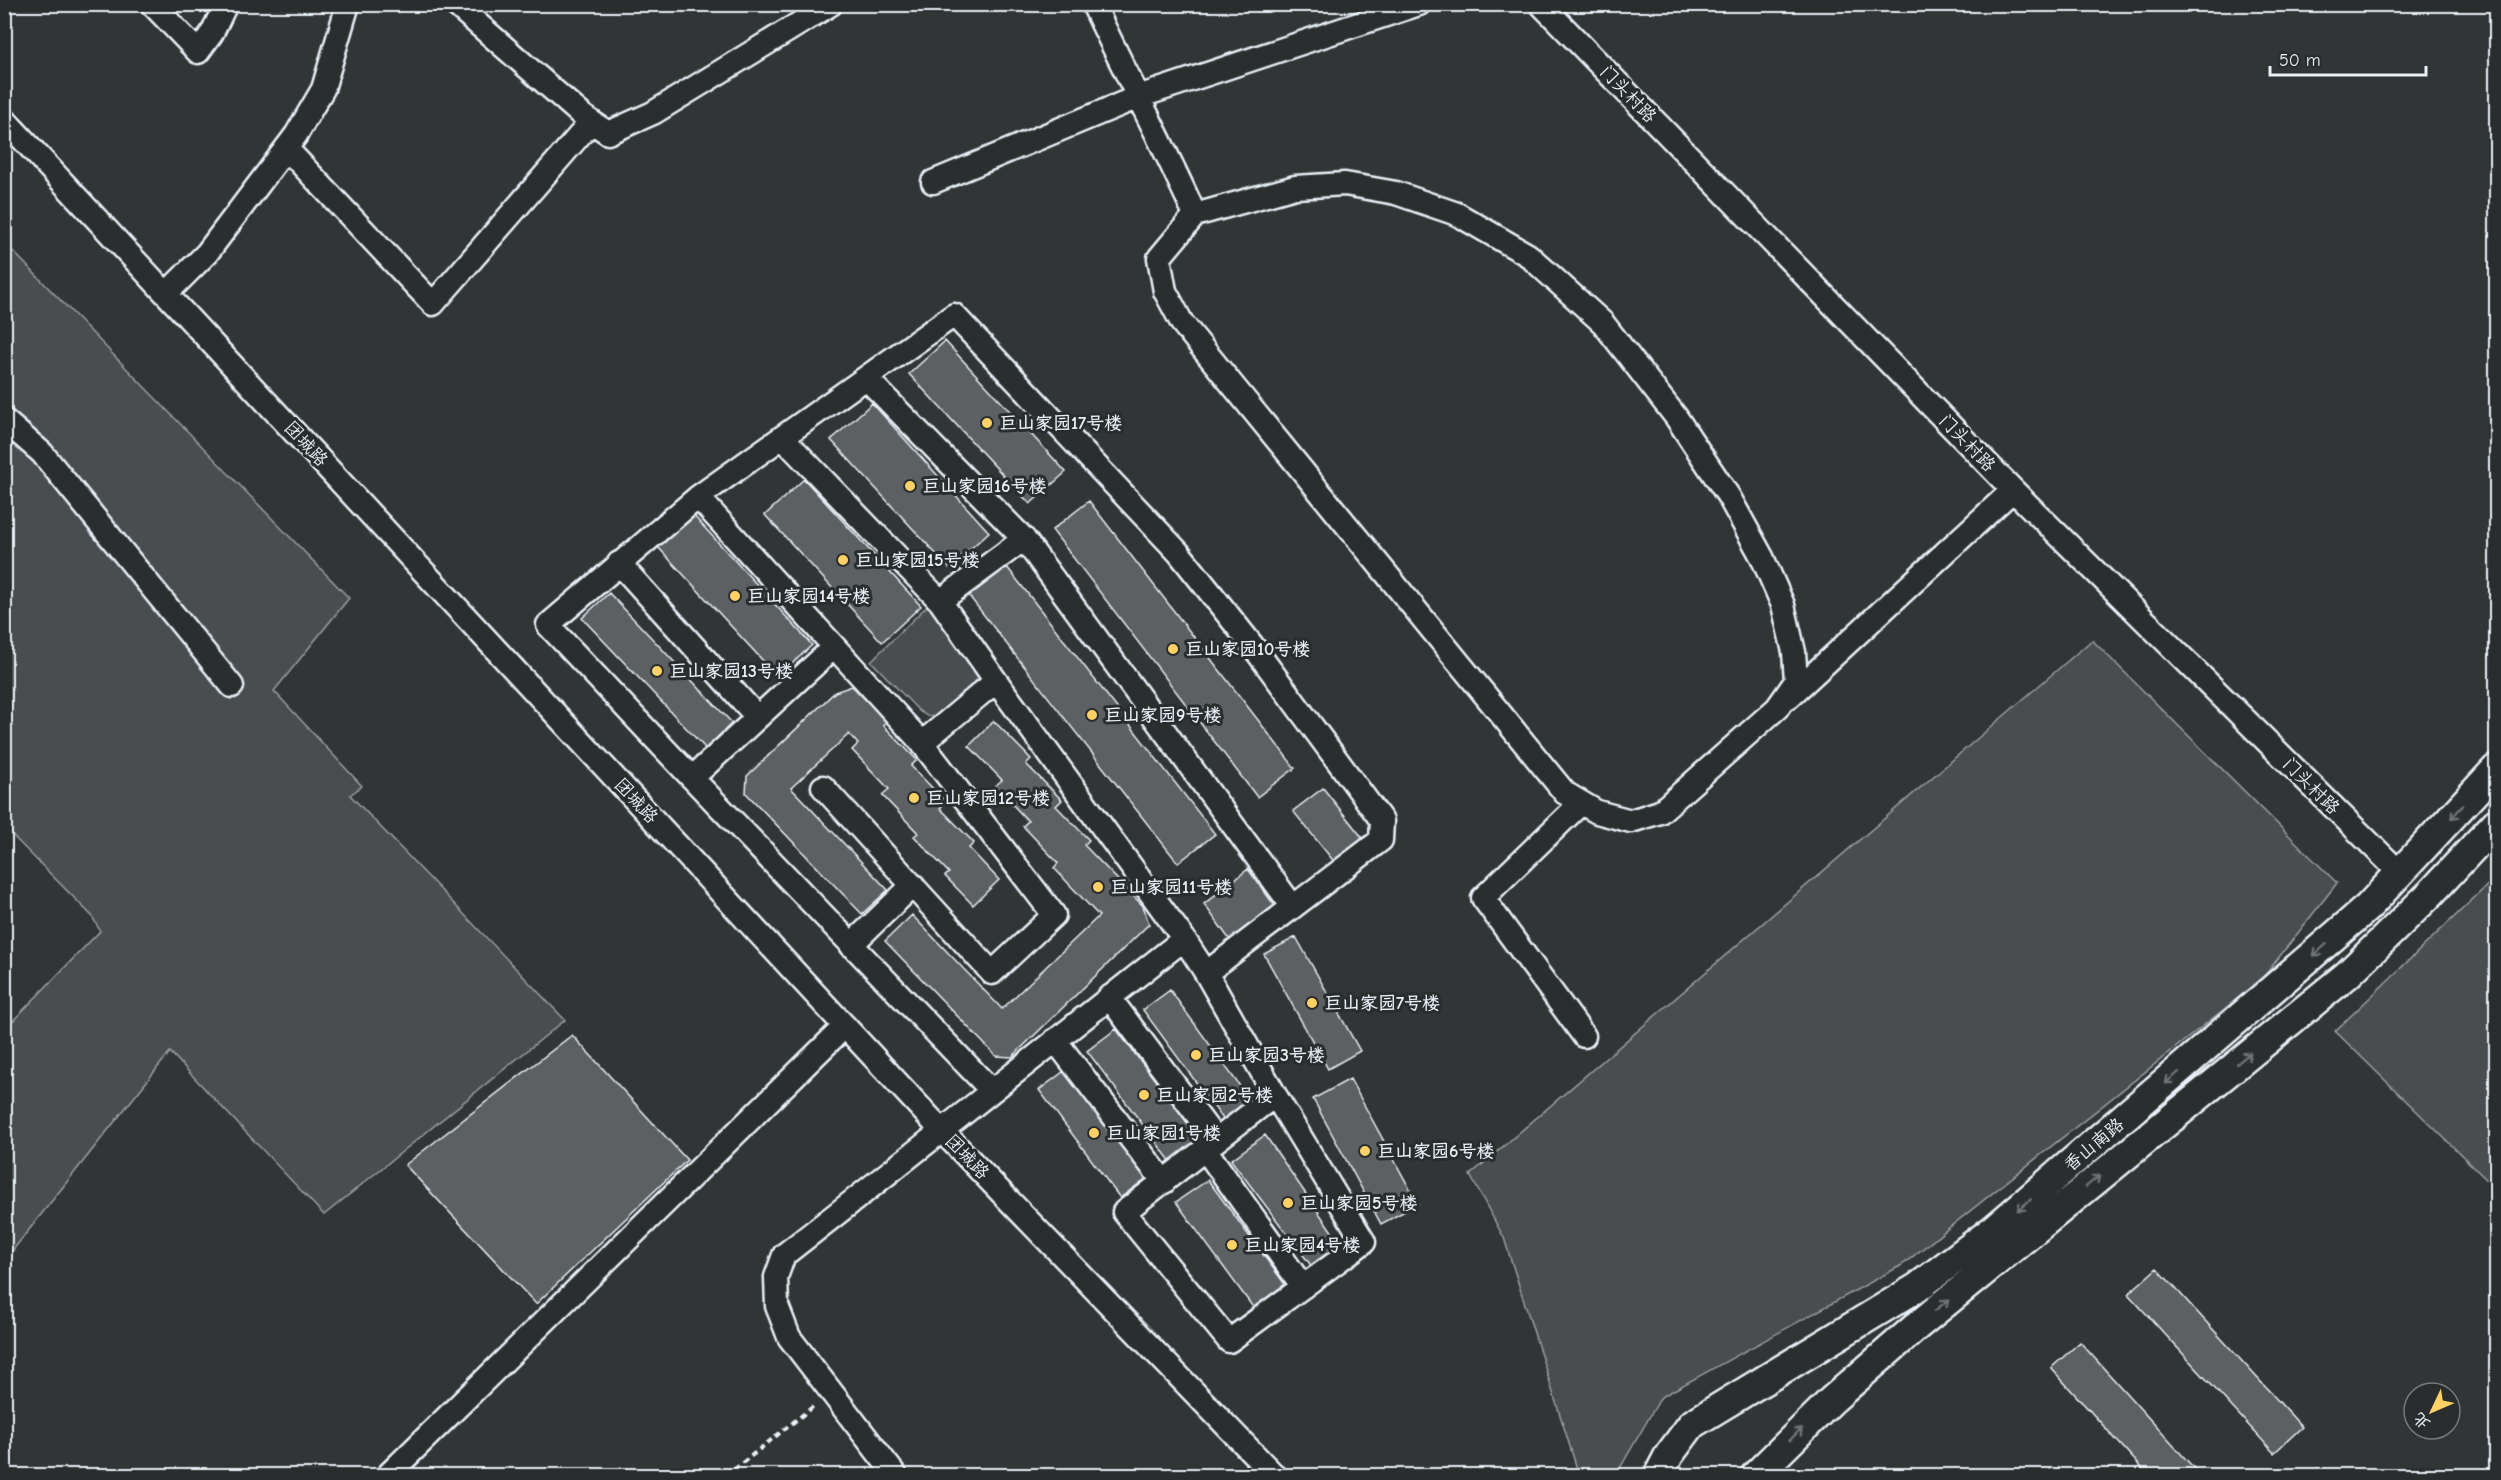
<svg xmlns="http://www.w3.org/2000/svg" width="2501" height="1480" font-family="'Comic Neue','LXGW WenKai TC',sans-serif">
<rect width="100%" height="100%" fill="#323536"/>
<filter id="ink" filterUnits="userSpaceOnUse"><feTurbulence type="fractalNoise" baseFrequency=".0167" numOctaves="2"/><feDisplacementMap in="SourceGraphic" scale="12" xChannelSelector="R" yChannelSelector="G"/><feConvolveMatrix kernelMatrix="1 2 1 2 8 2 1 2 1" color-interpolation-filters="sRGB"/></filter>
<g filter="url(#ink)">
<path fill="#494d4f" stroke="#989fa4" stroke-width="1.5" d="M5 243 349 598 274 691 362 786 350 795 565 1020 324 1215 170 1052 5 1260V1029L100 931 92 916 5 828Z
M932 601 988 669 937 717 927 716 919 711 871 661Z
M2092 640 2337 883 2262 979 1902 1265 1661 1397 1616 1475H1579L1504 1238 1470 1175Z
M2496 877V1189L2335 1031Z"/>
<path fill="#5c6063" stroke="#e8f1f8" stroke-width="1.5" d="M945 341 1066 472 1030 504 909 374Z
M872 403 989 532 949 568 831 440Z
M804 479 921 606 882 642 765 515Z
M1089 501 1295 768 1257 797 1052 530Z
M693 515 812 645 778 677 658 547Z
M1007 567 1215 834 1178 863 969 596Z
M609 593 732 723 706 749 582 618Z
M852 686 887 721 883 725 917 760 911 766 946 802 940 808 974 843 969 848 999 880 973 905 945 876 949 873 914 836 918 833 882 795 889 789 852 750 858 744 849 734 791 788 888 890 862 914 746 793 747 776 835 692Z
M994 721 1031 759 1026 764 1062 800 1056 806 1089 840 1084 845 1143 906 1149 924 1012 1057 996 1056 885 941 912 915 1002 1009 1099 916 1054 868 1058 863 1023 826 1028 821 995 786 1002 780 969 746Z
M1323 788 1365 841 1336 864 1293 811Z
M1248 869 1277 909 1232 943 1204 904Z
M1296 937 1360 1051 1328 1069 1264 954Z
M1170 990 1250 1100 1223 1119 1143 1010Z
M1116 1029 1201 1140 1171 1162 1087 1051Z
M572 1035 687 1160 536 1304 405 1165Z
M1067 1069 1148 1177 1120 1198 1039 1090Z
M1350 1079 1418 1204 1381 1224 1313 1099Z
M1265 1135 1342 1246 1313 1268 1231 1160Z
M1208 1180 1287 1287 1255 1310 1176 1202Z
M2157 1268 2302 1427 2274 1453 2128 1294Z
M2080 1342 2201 1476H2149L2051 1368Z
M2319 1467 2327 1476H2309Z"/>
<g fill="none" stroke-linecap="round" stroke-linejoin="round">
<g stroke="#e8f1f8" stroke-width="27">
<path id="minor" d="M152 4 198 52 212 33 226 4
M455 4 583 116 608 133 653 113 831 4
M1093 4C1126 75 1163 143 1195 215
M1541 4 2013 490 2400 873
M4 119 943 1132 1275 1476
M286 148 433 304 591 122
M933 182 1138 97 1419 4
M1345 184 1396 193 1457 214 1528 255 1603 323 1676 417 1729 497 1762 557 1783 605 1794 652 1796 681 1777 708 1660 812 1631 821 1597 812 1565 793 1182 323 1165 291 1159 258 1195 215 1295 187Z
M167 293 207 253 296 135 323 89 348 4
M866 378 1024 539 1293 907
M4 420 42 453 232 686
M782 437 940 601 996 681
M698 497 954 315 1179 553 1252 645 1382 821 1381 840 1206 973
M619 563 757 717
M940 601 1024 539
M834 647 692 778 548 625 698 497 922 743
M1789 697 2013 490
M692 778 991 1090
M823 787 992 973 1054 915 922 743 996 681 1184 939C1050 1044 918 1151 784 1255L776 1277 777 1306 789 1337 896 1476
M1581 803 1483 898 1584 1036
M1184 939 1206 973 1275 1095 1364 1242 1229 1341 1124 1212 1275 1095
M851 945 913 885
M1109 997 1216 1140
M1055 1040 1164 1182
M1205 1149 1303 1287
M387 1476 845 1026"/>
</g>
<g stroke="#e8f1f8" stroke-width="33">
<path id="major" d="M1658 1476 1669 1455 1692 1424 1918 1287 1993 1230 2368 907 2496 769
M1755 1476 1832 1400 1917 1326 2347 975 2431 893 2496 823"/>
</g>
<path stroke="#e8f1f8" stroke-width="4" stroke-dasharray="6 4.5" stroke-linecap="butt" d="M726 1476 815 1405"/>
<use href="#minor" stroke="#2a2d2e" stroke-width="22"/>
<use href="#major" stroke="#2a2d2e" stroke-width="28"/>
</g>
<defs><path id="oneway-shaft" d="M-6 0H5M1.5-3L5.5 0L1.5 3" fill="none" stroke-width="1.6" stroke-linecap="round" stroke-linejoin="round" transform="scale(1.5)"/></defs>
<g stroke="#6c7275">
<use href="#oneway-shaft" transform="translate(2457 812) rotate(133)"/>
<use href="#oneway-shaft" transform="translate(2320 950) rotate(138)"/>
<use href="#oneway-shaft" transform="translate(2244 1058) rotate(-39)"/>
<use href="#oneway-shaft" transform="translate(2172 1078) rotate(139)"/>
<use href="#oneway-shaft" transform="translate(2093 1181) rotate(-39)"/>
<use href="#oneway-shaft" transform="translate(2024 1205) rotate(140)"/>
<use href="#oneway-shaft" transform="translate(1942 1305) rotate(-39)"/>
<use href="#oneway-shaft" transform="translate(1796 1434) rotate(-45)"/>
</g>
</g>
<g fill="#ffd166" stroke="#2a2d2e" stroke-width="2">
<circle cx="987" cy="423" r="6"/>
<circle cx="910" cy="486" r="6"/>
<circle cx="843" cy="560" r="6"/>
<circle cx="735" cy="596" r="6"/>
<circle cx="1173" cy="649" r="6"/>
<circle cx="657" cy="671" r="6"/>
<circle cx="1092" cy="715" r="6"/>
<circle cx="914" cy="798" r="6"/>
<circle cx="1098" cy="887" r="6"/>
<circle cx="1312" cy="1003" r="6"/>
<circle cx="1196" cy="1055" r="6"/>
<circle cx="1144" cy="1095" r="6"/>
<circle cx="1094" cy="1133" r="6"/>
<circle cx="1365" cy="1151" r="6"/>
<circle cx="1288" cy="1203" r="6"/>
<circle cx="1232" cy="1245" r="6"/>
</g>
<g text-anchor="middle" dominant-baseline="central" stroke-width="6" stroke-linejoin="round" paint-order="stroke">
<g font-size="18" fill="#e8f1f8" stroke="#2a2d2e">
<text transform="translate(1628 94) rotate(46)">门头村路</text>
<text transform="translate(1967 443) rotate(46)">门头村路</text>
<text transform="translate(306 444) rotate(47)">团城路</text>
<text transform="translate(2311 786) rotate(45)">门头村路</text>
<text transform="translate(636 801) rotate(47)">团城路</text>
<text transform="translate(2094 1145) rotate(-40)">香山南路</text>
<text transform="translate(967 1157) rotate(46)">团城路</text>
</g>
<g font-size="18" font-weight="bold" fill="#e8f1f8" stroke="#2a2d2e" text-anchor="start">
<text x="999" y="423">巨山家园17号楼</text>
<text x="922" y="486">巨山家园16号楼</text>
<text x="855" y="560">巨山家园15号楼</text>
<text x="747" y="596">巨山家园14号楼</text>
<text x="1185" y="649">巨山家园10号楼</text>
<text x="669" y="671">巨山家园13号楼</text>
<text x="1104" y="715">巨山家园9号楼</text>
<text x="926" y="798">巨山家园12号楼</text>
<text x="1110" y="887">巨山家园11号楼</text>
<text x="1324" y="1003">巨山家园7号楼</text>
<text x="1208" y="1055">巨山家园3号楼</text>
<text x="1156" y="1095">巨山家园2号楼</text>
<text x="1106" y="1133">巨山家园1号楼</text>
<text x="1377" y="1151">巨山家园6号楼</text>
<text x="1300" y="1203">巨山家园5号楼</text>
<text x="1244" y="1245">巨山家园4号楼</text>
</g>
</g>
<rect width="2501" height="1480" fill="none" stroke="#2a2d2e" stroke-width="24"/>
<rect x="12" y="12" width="2477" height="1456" fill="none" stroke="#e8f1f8" stroke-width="2" filter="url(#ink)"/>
<g transform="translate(2432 1411) rotate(226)"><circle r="28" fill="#2a2d2e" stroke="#767b7f" stroke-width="1.5"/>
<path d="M0-4.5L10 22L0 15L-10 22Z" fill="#ffd166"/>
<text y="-9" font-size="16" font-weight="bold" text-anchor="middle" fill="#e8f1f8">北</text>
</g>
<path d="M2270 66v9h156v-9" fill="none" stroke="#e8f1f8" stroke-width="3"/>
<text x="2279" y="66" font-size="18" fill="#e8f1f8" stroke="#2a2d2e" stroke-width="4.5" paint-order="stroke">50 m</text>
</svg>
